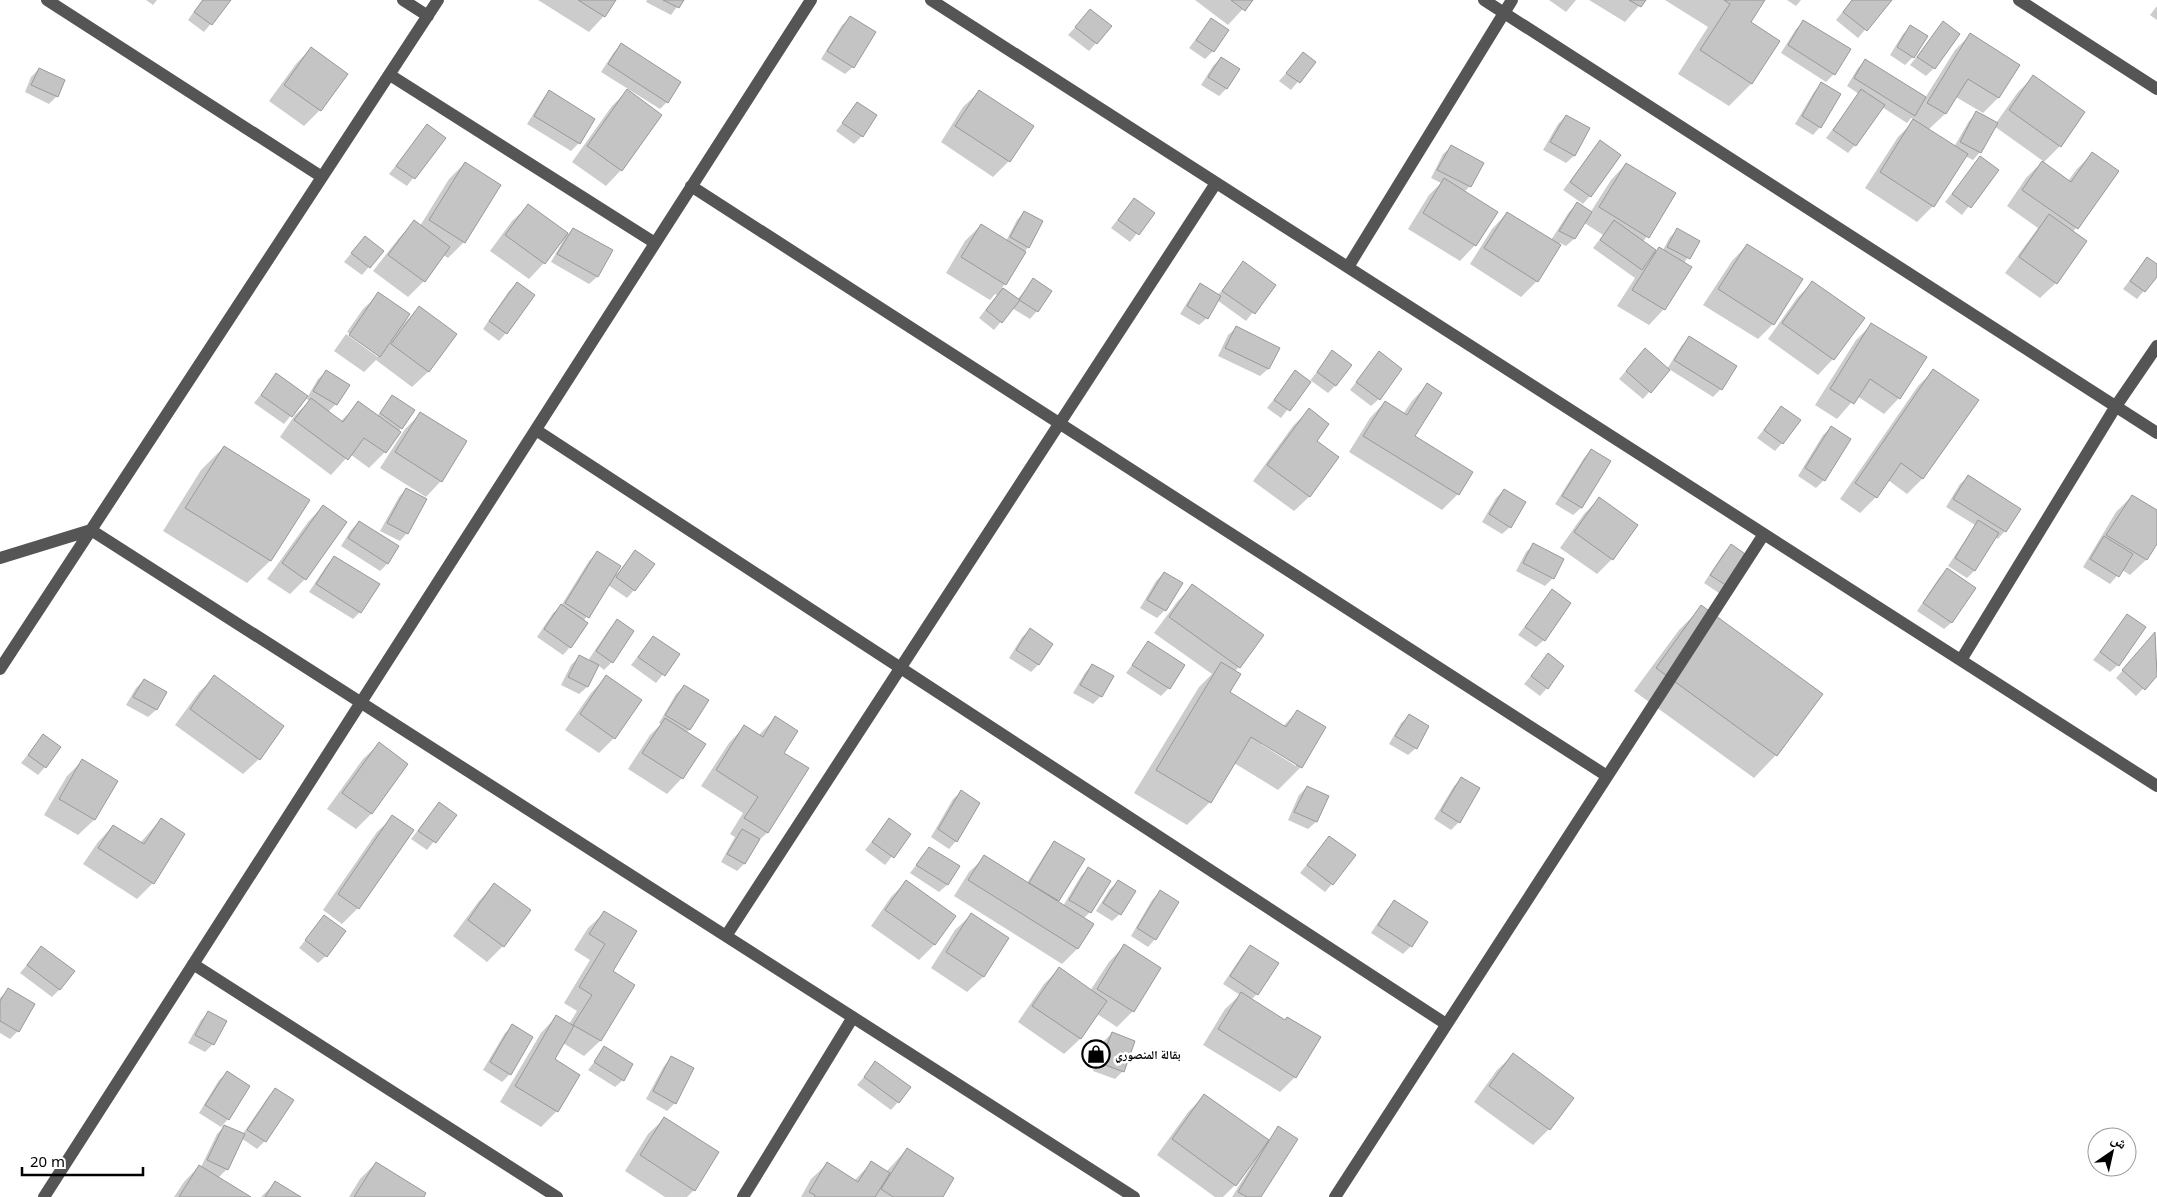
<svg xmlns="http://www.w3.org/2000/svg" width="2157" height="1197" font-family="'Noto Sans','Noto Naskh Arabic',sans-serif">
<rect width="100%" height="100%" fill="#fff"/>
<path fill="#0003" fill-rule="evenodd" d="M146 0H157L153 5Z
M202 0H230L204 32 188 20Z
M538 0H614L604 16 589 32Z
M647 0H682L671 15 646 2Z
M1195 0H1251L1228 25Z
M1549 0H1576L1566 12Z
M1589 0H1644L1625 22Z
M1665 0H1764L1749 22 1752 83 1729 106 1678 74 1708 27Z
M1787 0H1801L1796 6Z
M1852 0H1890L1858 38 1836 20Z
M2157 6V20L2150 15Z
M1090 11 1096 43 1089 51 1068 35Z
M850 18 853 67 845 74 821 59 842 25Z
M1211 19 1213 51 1205 59 1189 48Z
M1804 22 1834 74 1826 82 1781 53 1796 29Z
M1943 23 1934 68 1926 76 1910 65Z
M1910 27 1913 57 1905 65 1890 55 1903 34Z
M1970 35 2019 65 1998 98 1983 113 1956 97 1945 114 1928 130 1954 147 1969 121 1977 113 1996 123 2018 92 2033 77 2084 112 2060 146 2043 163 2068 181 2077 169 2092 154 2117 171 2073 232 2056 283 2040 298 2005 273 2038 228 2007 206 2026 178 2043 161 1994 126 1980 152 1973 160 1965 156 1933 206 1917 222 1865 188 1898 137 1915 120 1911 118 1907 123 1882 107 1855 145 1848 153 1826 138 1859 94 1847 86 1858 68 1865 61 1925 98 1955 50Z
M621 45 667 102 660 109 601 72 614 52Z
M311 48 320 110 304 126 269 101 296 64Z
M1303 54 1314 62 1291 90 1279 81Z
M1221 58 1238 69 1226 89 1219 96 1201 85 1213 66Z
M39 69 57 96 49 104 25 92 31 77Z
M1821 84 1820 127 1813 135 1795 124 1814 92Z
M627 91 661 115 621 170 606 186 572 162 612 106Z
M549 92 593 119 579 143 571 151 527 124 542 100Z
M979 92 1032 126 1009 161 993 177 941 142 963 107Z
M857 104 862 136 854 144 836 131Z
M1566 116 1589 129 1574 156 1566 163 1543 150 1558 124Z
M427 126 444 138 407 186 389 174Z
M1600 141 1590 196 1583 204 1563 190Z
M1451 147 1482 163 1470 186 1464 192 1475 245 1460 261 1408 229 1429 195 1441 183 1431 178 1443 154Z
M1980 158 1997 170 1962 215 1945 202Z
M465 163 500 185 464 242 448 258 443 255 424 281 408 297 373 271 399 238 414 222 420 226 449 179Z
M1626 164 1675 194 1643 242 1656 252 1659 248 1663 250 1670 237 1677 230 1698 242 1684 263 1664 309 1649 325 1617 306 1635 278 1593 248 1603 235 1583 222 1574 239 1566 246 1560 243 1537 281 1521 297 1470 264 1492 229 1507 213 1551 240 1569 212 1577 204 1590 213 1611 180Z
M1134 199 1153 213 1130 242 1111 228Z
M528 206 568 234 573 229 611 251 597 277 589 284 551 262 564 239 563 238 544 263 529 279 490 251 512 221Z
M1024 212 1028 247 1002 288 1017 300 1033 280 1037 311 1030 319 1012 308 994 330 979 318 997 295 995 294 990 300 946 273 965 241 981 225 1006 241 1017 220Z
M358 245 382 251 362 275 344 262Z
M1747 245 1773 324 1758 339 1703 305 1732 261Z
M2147 258 2157 266V275L2137 299 2123 289Z
M1244 263 1274 285 1246 321 1217 300 1207 318 1199 325 1180 314 1193 293 1200 285 1218 295Z
M1812 283 1833 359 1818 375 1768 339 1797 298Z
M517 284 506 333 499 341 483 329 509 291Z
M379 294 403 324 419 308 455 335 428 372 412 387 376 360 364 372 334 351 346 334 378 357V354L347 332 363 309Z
M1871 325 1899 398 1884 414 1857 396 1837 419 1815 405 1856 340Z
M1236 328 1278 348 1268 369 1260 376 1218 356 1228 335Z
M1689 338 1721 389 1713 397 1669 369 1643 399 1619 379 1637 358 1667 369 1682 345Z
M1332 352 1336 385 1328 393 1310 380 1281 418 1267 408 1295 372 1309 382Z
M1372 361 1379 399 1371 406 1350 390Z
M1934 370 1977 400 1922 479 1907 494 1888 480 1876 497 1860 513 1840 499 1918 386Z
M326 372 348 385 336 404 328 412 341 421 359 403 377 416 393 397 401 428 385 452 369 468 350 454 331 475 280 437 295 415 310 401 305 398 284 424 254 403 276 375 307 398 318 379Z
M1427 385 1414 436 1471 472 1458 494 1442 510 1349 452 1370 418 1385 402 1403 414 1412 401Z
M1781 408 1782 443 1775 451 1757 438Z
M1309 410 1316 441 1310 496 1294 511 1253 481 1293 426Z
M420 414 441 481 426 497 380 468 405 429Z
M1831 428 1850 439 1824 480 1816 488 1798 476 1823 435Z
M224 447 308 500 270 561 247 583 163 531 201 470Z
M1591 450 1609 462 1581 508 1573 515 1555 504 1584 458Z
M1968 477 2005 531 1998 539 1995 537 1974 571 1967 578 1948 566 1975 525 1946 507 1960 484Z
M406 489 407 533 400 541 380 531 399 497Z
M1504 490 1510 527 1502 534 1482 522 1496 498Z
M2132 496 2157 512V542L2146 560 2130 575 2122 570 2110 584 2083 567 2116 512Z
M1599 499 1612 559 1597 574 1560 548 1584 514Z
M323 506 305 579 290 594 267 579 308 522Z
M359 522 387 564 380 571 341 546 351 530Z
M1534 544 1553 578 1545 586 1516 571 1526 552Z
M1731 546 1749 558 1722 595 1704 583 1723 554Z
M635 551 634 590 627 598 608 585 583 622 570 647 563 655 537 637 553 613 561 606 589 561 597 553 617 574Z
M335 557 360 612 353 619 309 592 327 565Z
M1947 570 1952 622 1944 629 1917 611 1939 578Z
M1164 573 1165 610 1157 618 1140 608 1156 581Z
M1192 586 1239 667 1234 672 1228 693 1283 726 1297 712 1301 767 1278 790 1234 763 1210 802 1187 825 1134 793 1199 687 1212 674 1154 633 1177 602ZM1262 742 1296 763V766L1261 744Z
M1552 591 1544 640 1536 647 1518 635Z
M1702 607 1776 755 1754 778 1634 691 1679 630Z
M2128 616 2118 665 2110 672 2093 660Z
M618 621 612 662 604 670 598 665 587 687 579 694 561 685 571 665 579 657 594 664 589 659 610 628Z
M1030 630 1051 644 1038 665 1031 672 1009 658 1022 637Z
M2155 634 2157 674 2136 696 2116 678Z
M653 637 679 654 656 683 631 665Z
M1148 643 1183 666 1169 688 1161 696 1126 673Z
M1548 655 1547 688 1540 696 1524 684Z
M1092 665 1101 696 1093 704 1073 693 1085 673Z
M215 677 259 759 243 774 175 725 199 692Z
M606 677 614 738 599 753 565 730 591 693Z
M144 680 165 692 156 710 148 717 126 705 136 688Z
M684 686 690 729 686 733 682 778 667 794 628 769 650 735 661 724 659 723 676 694Z
M1409 716 1416 748 1408 755 1389 744 1401 723Z
M775 718 783 753 807 769 767 833 756 843 744 864 737 871 721 862 735 837 730 834 743 813 701 786 729 743 744 727 758 736Z
M43 736 45 767 38 775 21 763Z
M379 744 371 814 356 829 327 809 363 759Z
M82 761 116 781 94 820 78 835 44 815 67 776Z
M1461 779 1479 789 1459 822 1451 830 1434 819 1454 786Z
M1307 787 1327 797 1316 822 1308 829 1288 820 1299 795Z
M961 792 956 841 949 849 931 837 953 799Z
M439 803 455 815 427 850 411 839Z
M393 817 412 830 358 908 342 924 323 910 377 832Z
M161 819 153 883 137 899 83 864 98 842 113 826 140 843Z
M889 820 910 834 885 865 865 850Z
M1329 837 1332 884 1325 892 1300 873Z
M1055 843 1083 860 1056 902 1063 906 1081 876 1089 868 1090 912 1083 919 1077 949 1062 964 954 896 969 872 985 857 1027 883 1047 851Z
M929 848 958 866 947 885 939 892 910 873Z
M906 882 954 916 934 945 919 960 871 926 891 897Z
M1118 882 1120 914 1112 921 1096 911 1110 889Z
M494 885 503 946 487 962 453 936 479 901Z
M1160 892 1155 939 1148 947 1131 936 1152 900Z
M1394 902 1411 946 1403 954 1371 933 1387 909Z
M604 913 611 972 633 985 600 1041 584 1056 563 1043 553 1060 557 1111 541 1127 500 1102 541 1033 556 1017 569 1024 577 1011 564 1003 590 960 574 950 588 928Z
M971 915 1007 938 983 977 967 992 931 968 955 930Z
M324 917 326 956 318 963 299 948Z
M1124 946 1133 1011 1117 1027 1097 1014 1080 1039 1064 1054 1018 1022 1044 984 1059 969 1090 991 1109 962Z
M1250 947 1257 994 1251 1000 1295 1077 1280 1092 1203 1045 1225 1009 1240 995 1223 984 1243 954Z
M41 948 60 989 52 997 20 973Z
M8 990 33 1005 18 1031 10 1039 0 1033V998Z
M209 1012 225 1021 213 1044 205 1052 188 1043 201 1020Z
M513 1026 510 1074 502 1082 483 1070 505 1033Z
M1112 1033 1123 1071 1115 1079 1093 1071 1104 1041Z
M605 1048 623 1080 615 1087 588 1070Z
M1513 1055 1572 1098 1549 1129 1533 1145 1474 1102 1497 1070Z
M671 1058 675 1103 667 1111 646 1099 664 1066Z
M876 1063 898 1102 891 1110 857 1085Z
M227 1073 228 1119 221 1127 199 1113 219 1080Z
M276 1089 293 1101 265 1141 257 1149 241 1138 227 1169 218 1178 248 1197H174L184 1182 199 1166 201 1167 217 1134 225 1126 242 1135 268 1097Z
M1204 1096 1268 1141 1278 1128 1260 1197H1232L1255 1160 1254 1159 1235 1185 1223 1197H1215L1157 1155 1189 1111Z
M664 1119 694 1190 687 1197H665L625 1171 648 1134Z
M907 1149 941 1197H801L811 1179 827 1164 854 1181 871 1163 886 1172Z
M376 1163 422 1197H349L360 1179Z
M275 1183 299 1197H261Z"/>
<path fill="#c4c4c4" stroke="#999" d="M203 0H231L212 25 194 12Z
M578 0H616L605 17Z
M663 0H684L679 8Z
M1231 0H1253L1245 11Z
M1629 0H1646L1641 7Z
M1724 0H1765L1751 22 1780 41 1752 84 1700 50 1730 4Z
M1852 0H1892L1867 31 1843 12Z
M1090 9 1112 26 1097 44 1075 27Z
M850 16 876 32 854 68 827 51Z
M1211 18 1229 30 1214 52 1196 40Z
M1803 20 1851 49 1835 75 1788 45Z
M1943 21 1960 34 1935 69 1917 57Z
M1910 25 1928 36 1914 58 1897 47Z
M1970 33 2020 65 1999 98 1968 79 1946 114 1927 103Z
M621 43 681 82 668 103 608 64Z
M311 47 348 74 321 111 284 85Z
M1303 52 1316 62 1300 83 1286 73Z
M1221 57 1240 69 1227 89 1208 77Z
M1865 59 1926 97 1915 116 1854 78Z
M39 68 65 80 58 97 31 85Z
M2033 75 2085 112 2061 147 2009 110Z
M1821 82 1841 94 1821 128 1802 116Z
M627 89 662 115 622 171 587 146Z
M1861 89 1885 105 1856 146 1833 130Z
M549 90 595 119 580 144 534 116Z
M979 90 1034 126 1010 162 955 126Z
M857 102 877 115 863 137 842 123Z
M1976 111 1998 123 1981 153 1960 142Z
M1566 115 1590 128 1575 156 1550 142Z
M1913 119 1968 154 1934 207 1880 172Z
M427 124 446 138 415 179 396 166Z
M1600 140 1621 155 1591 197 1570 182Z
M1451 145 1484 163 1471 187 1437 170Z
M2092 152 2119 171 2078 229 2022 190 2042 161 2071 182Z
M1980 156 1999 170 1971 208 1952 194Z
M465 162 501 185 465 243 429 220Z
M1626 163 1676 193 1649 238 1599 207Z
M1444 178 1498 212 1476 246 1423 213Z
M1134 198 1155 213 1139 235 1118 220Z
M1577 202 1592 212 1575 239 1559 231Z
M528 204 568 233 545 264 505 235Z
M1024 211 1043 221 1029 248 1010 237Z
M1507 212 1561 245 1538 282 1484 248Z
M2049 214 2087 241 2057 284 2019 257Z
M414 220 450 247 425 282 388 255Z
M1614 220 1656 250 1642 270 1600 240Z
M981 224 1026 252 1006 285 961 257Z
M573 228 613 250 598 277 557 254Z
M1677 228 1700 241 1690 259 1667 247Z
M365 236 384 251 370 268 351 253Z
M1747 244 1803 279 1774 325 1718 289Z
M1659 247 1692 267 1665 310 1632 290Z
M2147 257 2157 264V277L2145 292 2130 281Z
M1243 261 1276 285 1255 314 1222 291Z
M1033 278 1052 291 1038 312 1019 300Z
M1812 281 1865 318 1834 360 1782 323Z
M517 282 535 295 507 334 489 321Z
M1200 283 1221 296 1208 319 1187 306Z
M1003 288 1020 300 1002 323 986 310Z
M378 292 410 314 380 357 349 335Z
M419 306 457 334 429 372 391 344Z
M1871 323 1927 357 1900 399 1870 379 1854 404 1830 389Z
M1236 326 1280 348 1269 369 1225 348Z
M1689 336 1737 366 1722 390 1674 360Z
M1645 348 1670 370 1651 393 1626 371Z
M1332 350 1352 365 1336 386 1317 372Z
M1379 351 1402 369 1380 400 1356 382Z
M1933 369 1979 400 1923 479 1901 463 1877 498 1855 483Z
M326 370 350 385 337 405 313 391Z
M1295 370 1311 382 1290 411 1274 400Z
M276 373 308 396 292 417 261 395Z
M1427 383 1442 393 1415 436 1473 472 1459 495 1363 436 1385 401 1407 415Z
M392 395 415 410 402 429 380 413Z
M311 398 343 422 358 401 401 432 386 453 364 438 348 460 294 420Z
M1781 406 1801 420 1783 444 1764 430Z
M1309 408 1329 424 1317 441 1339 457 1310 497 1267 465Z
M420 412 467 441 442 482 395 452Z
M1831 426 1851 439 1825 481 1805 468Z
M224 446 310 500 271 561 185 508Z
M1591 449 1611 461 1582 508 1562 496Z
M1968 475 2021 509 2006 532 1953 499Z
M406 488 427 499 408 534 387 523Z
M1504 489 1526 502 1511 528 1489 514Z
M2132 495 2157 510V544L2147 560 2106 535Z
M1599 497 1638 525 1613 560 1574 532Z
M323 505 347 522 306 580 282 563Z
M1978 520 1999 533 1975 571 1955 558Z
M359 521 399 546 388 564 348 538Z
M2104 536 2133 554 2119 577 2090 559Z
M1533 543 1564 559 1554 579 1523 563Z
M1731 544 1751 558 1730 588 1710 575Z
M635 550 655 564 635 591 616 577Z
M597 551 621 566 589 618 565 603Z
M334 556 380 584 361 613 316 584Z
M1947 568 1976 588 1952 623 1923 603Z
M1164 572 1183 583 1166 611 1147 600Z
M1192 584 1264 635 1240 668 1169 617Z
M1552 589 1571 603 1545 641 1525 627Z
M561 604 588 623 571 648 544 629Z
M1701 605 1823 694 1777 756 1656 668Z
M2127 614 2146 627 2119 666 2100 652Z
M617 619 634 631 613 663 596 651Z
M1030 628 1053 644 1039 665 1016 650Z
M2155 632 2157 676 2145 690 2122 670Z
M653 636 680 654 665 676 638 657Z
M1148 641 1185 665 1170 689 1132 665Z
M1548 653 1564 666 1548 689 1531 676Z
M579 655 599 665 588 687 568 677Z
M1221 662 1241 674 1230 692 1286 727 1297 710 1326 727 1302 768 1251 737 1211 803 1156 770Z
M1092 664 1114 676 1102 697 1080 685Z
M214 675 284 726 260 760 190 709Z
M606 675 642 700 615 739 580 714Z
M144 679 167 692 157 710 133 697Z
M684 685 709 700 690 730 665 715Z
M1409 714 1429 726 1417 749 1395 736Z
M775 716 798 731 784 753 809 768 768 833 744 818 758 797 716 770 744 725 763 737Z
M665 718 706 744 683 779 642 753Z
M43 734 61 747 46 768 28 755Z
M379 742 408 764 372 814 342 793Z
M82 759 118 781 95 820 59 799Z
M1461 777 1480 788 1460 823 1441 811Z
M1307 786 1329 796 1317 822 1294 812Z
M961 790 980 803 957 842 938 829Z
M439 802 457 815 436 843 418 831Z
M392 815 414 830 359 909 338 894Z
M161 818 185 834 154 884 98 848 113 825 144 844Z
M889 818 911 834 894 858 872 842Z
M742 829 760 839 745 864 727 854Z
M1329 836 1356 855 1333 885 1307 865Z
M1054 841 1085 859 1059 901 1029 883Z
M929 847 960 866 948 885 916 865Z
M984 855 1094 924 1078 949 968 880Z
M1088 867 1111 881 1091 913 1069 900Z
M906 880 956 916 935 945 885 910Z
M1118 880 1136 891 1121 915 1103 903Z
M494 883 531 910 504 947 468 920Z
M1160 890 1179 902 1156 940 1137 928Z
M1394 900 1428 922 1412 947 1378 925Z
M604 911 637 931 613 971 635 985 601 1041 573 1025 592 995 579 987 605 944 589 934Z
M971 913 1009 938 984 977 946 952Z
M324 915 346 931 327 957 305 940Z
M1124 944 1161 968 1134 1012 1097 989Z
M1250 945 1279 963 1258 995 1230 976Z
M41 946 75 971 60 990 27 965Z
M1059 967 1107 1001 1081 1039 1032 1006Z
M8 988 35 1004 19 1032 0 1021V1001Z
M1241 992 1285 1020 1287 1017 1321 1037 1296 1078 1218 1029Z
M208 1011 227 1021 214 1045 195 1035Z
M556 1015 574 1026 555 1059 580 1075 558 1112 515 1086Z
M512 1024 533 1037 511 1075 490 1062Z
M1112 1032 1135 1041 1124 1072 1100 1063Z
M604 1046 633 1064 624 1081 594 1062Z
M1513 1053 1574 1098 1550 1130 1489 1086Z
M671 1056 694 1068 676 1104 653 1091Z
M875 1061 911 1087 899 1103 864 1077Z
M227 1071 250 1086 229 1120 205 1105Z
M275 1088 294 1100 266 1142 247 1130Z
M1204 1094 1269 1140 1236 1186 1172 1139Z
M664 1117 719 1152 695 1191 640 1155Z
M224 1125 245 1134 228 1170 207 1160Z
M1278 1126 1298 1139 1261 1197H1247L1238 1192Z
M907 1148 954 1178 943 1197H893L881 1189Z
M871 1161 890 1173 875 1197H814L815 1195 809 1192 827 1162 858 1182Z
M376 1162 426 1193 424 1197H354Z
M199 1165 251 1197H179Z
M275 1181 301 1197H265Z"/>
<g fill="none" stroke-linecap="round" stroke-linejoin="round">
<path stroke="#555" stroke-width="12" d="M47 0 322 177
M403 0 428 16
M931 0 2157 786
M1484 0 2157 433
M2019 0 2157 89
M390 75 655 243
M691 186 1607 776
M1348 267 1512 0
M536 430 1446 1024
M0 558 91 530 1134 1197
M1961 660 2116 406 2157 346
M0 669 438 0
M726 936 1216 183
M193 964 557 1197
M44 1197 811 0
M743 1197 853 1017
M1335 1197 1764 534"/>
</g>
<defs>
<g id="shop-ring" transform="scale(1.4375)"><circle r="9.5" fill="#fff" stroke="#000" stroke-width="1.5"/><path d="M-5-2.5h2.3a2.7 3.5 0 0 1 5.4 0H5L5.5 6h-11ZM-1.5-2.5h3a1.5 2.3 0 0 0-3 0Z" fill="#000"/></g>
</defs>
<g fill-rule="evenodd">
<use href="#shop-ring" x="1096" y="1054"/>
</g>
<g text-anchor="middle" dominant-baseline="central" stroke-width="5" stroke-linejoin="round" paint-order="stroke">
<g font-size="12" font-weight="bold" fill="#000" stroke="#fff" text-anchor="start">
<text x="1115" y="1054">بقالة المنصوري</text>
</g>
</g>
<g transform="translate(2112 1152) rotate(34)"><circle r="24" fill="#ffffff" stroke="#999999"/>
<path d="M0-4L9 19L0 12L-9 19Z" fill="#000000"/>
<text y="-8" font-size="14" font-weight="bold" text-anchor="middle" fill="#000000">ش</text>
</g>
<path d="M22 1167v8h121v-8" fill="none" stroke="#000000" stroke-width="2.5"/>
<text x="30" y="1167" font-size="15" fill="#000000" stroke="#ffffff" stroke-width="4" paint-order="stroke">20 m</text>
</svg>
